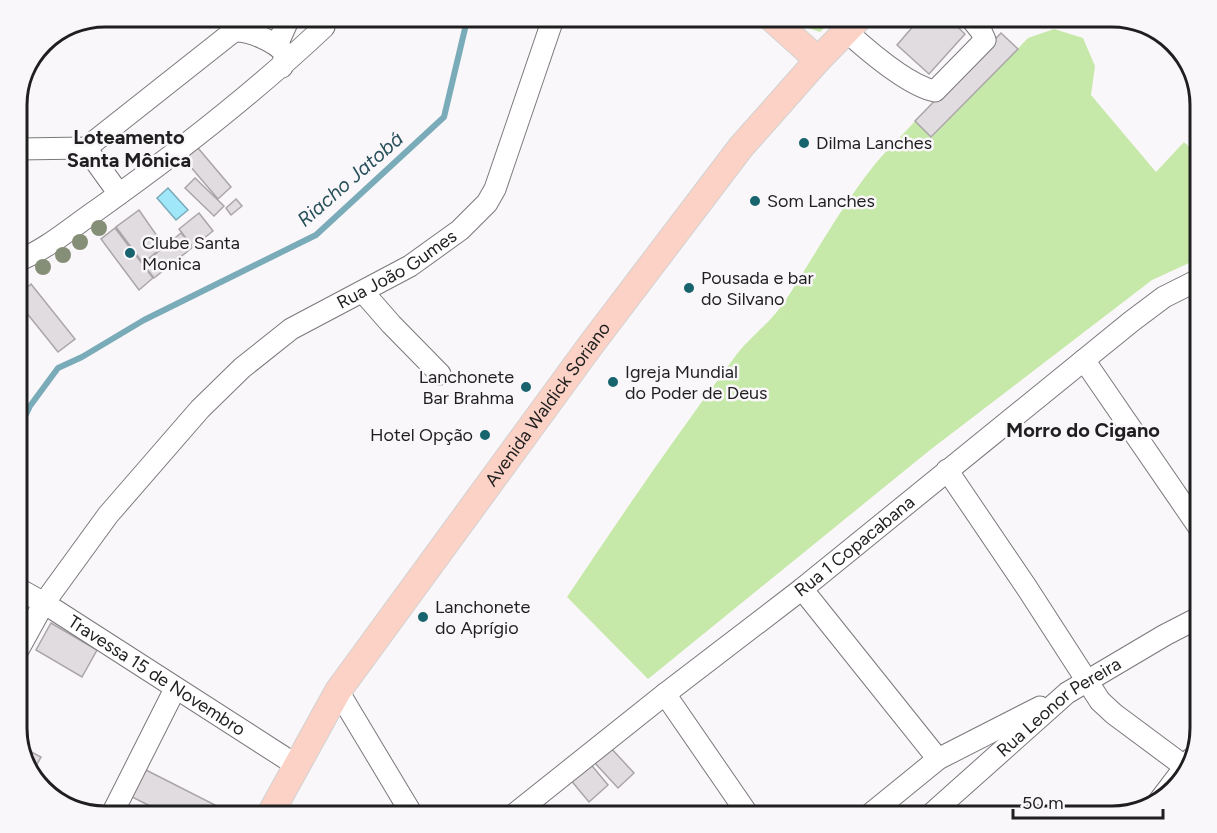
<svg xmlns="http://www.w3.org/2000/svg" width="1217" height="833" font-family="Figtree,sans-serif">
<rect width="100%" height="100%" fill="#faf7fa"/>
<path fill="#c6e8a8" d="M787 17H835L820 32 791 22Z
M1054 29 1083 38 1095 66 1091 95 1156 172 1184 142 1200 157V258L1152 280 1062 349 930 450 648 679 567 597C621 516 676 436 734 358 749 337 770 324 785 301 814 257 839 210 872 168 885 151 901 137 915 121L932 137 1028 38Z"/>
<path fill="#a0e7fa" stroke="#7aabb9" stroke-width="1.5" d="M168 188 188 210 176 220 157 198Z"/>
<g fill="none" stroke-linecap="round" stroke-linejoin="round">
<path stroke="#7aabb9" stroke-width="6" d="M17 433 30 406 58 368 82 357 144 320 316 235 444 117 468 16"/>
</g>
<path fill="#e0dce0" stroke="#a9a5a9" stroke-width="1.5" d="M922 16H946L965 34 929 74 897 45Z
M1001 33 1018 49 931 137 915 121Z
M198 148 231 187 218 199 184 159Z
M195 178 224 206 214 216 185 188Z
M236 199 242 206 231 215 226 208Z
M139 210 164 246 143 263 116 227Z
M199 213 213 231 193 247 179 229Z
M115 228 153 278 139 290 101 239Z
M181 233 193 247 154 278 143 264Z
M31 284 75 339 58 352 17 301V296Z
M51 623 97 650 82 677 36 650Z
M20 746 41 757 31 775 28 772Z
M609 746 634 773 618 788 593 761Z
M588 761 608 785 589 802 569 778Z
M144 769 225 810 222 816H170L130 796Z"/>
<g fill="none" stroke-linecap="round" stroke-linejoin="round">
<g stroke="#7b787b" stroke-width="23">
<g id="minor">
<path d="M846 31C867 50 909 86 935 91L985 40 981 31 969 16"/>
<path d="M277 45 290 16"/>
<path d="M86 148 119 194"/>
<path d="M17 149 86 148 234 31C249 30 277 42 285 54L282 67"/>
<path d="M17 261C46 250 72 227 97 210 176 154 254 93 324 27"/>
<path d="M363 292 391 324 440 374"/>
<path d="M1084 360 1200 529"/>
<path d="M947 470 1027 588 1100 701 1114 714 1188 769"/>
<path id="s1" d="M17 588 44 603 296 765"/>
<path d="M802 589 938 759"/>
<path id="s2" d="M17 652 44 603 108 515 200 409 242 368 291 329 410 266 460 230 487 203 495 189 554 16"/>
<path d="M338 691 413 816"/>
<path d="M665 694 749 816"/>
<path d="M1156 805 1191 759"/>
<path d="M111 816 175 689"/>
<path id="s3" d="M512 816 665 694 802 589 1132 321 1164 297 1200 279"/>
<path d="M868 816 938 759 1040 707"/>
<path id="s4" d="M929 816 1067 693 1165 635 1200 617"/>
</g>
</g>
<g stroke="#d2d2d2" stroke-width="28">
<g id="major">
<path d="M769 16 818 60"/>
<path id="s5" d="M269 816 338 691 590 346 741 147 818 60 861 16"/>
</g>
</g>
<use href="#minor" stroke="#fff" stroke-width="21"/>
<use href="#major" stroke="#fbd2c5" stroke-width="26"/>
</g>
<g fill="#858f77">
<circle cx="99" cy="228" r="8"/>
<circle cx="80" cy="242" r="8"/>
<circle cx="63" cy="255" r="8"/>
<circle cx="43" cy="267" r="8"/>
</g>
<g fill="#17646e" stroke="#faf7fa" stroke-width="2">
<circle cx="804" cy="143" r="6"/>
<circle cx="755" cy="201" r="6"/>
<circle cx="130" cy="253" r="6"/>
<circle cx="689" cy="288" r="6"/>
<circle cx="613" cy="382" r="6"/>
<circle cx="526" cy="387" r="6"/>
<circle cx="485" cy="435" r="6"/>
<circle cx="423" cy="617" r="6"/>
</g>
<g text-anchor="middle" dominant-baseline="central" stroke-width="5" stroke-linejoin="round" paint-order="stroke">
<g font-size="18" fill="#201f20" stroke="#faf7fa" text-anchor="start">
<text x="816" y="143">Dilma Lanches</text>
<text x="767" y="201">Som Lanches</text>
<text x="142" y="243">Clube Santa<tspan x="142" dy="21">Monica</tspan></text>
<text x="701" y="278">Pousada e bar<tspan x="701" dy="21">do Silvano</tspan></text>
<text x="625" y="372">Igreja Mundial<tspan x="625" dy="21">do Poder de Deus</tspan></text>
<text x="514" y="377" text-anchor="end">Lanchonete<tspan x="514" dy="21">Bar Brahma</tspan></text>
<text x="473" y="435" text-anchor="end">Hotel Opção</text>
<text x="435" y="607">Lanchonete<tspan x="435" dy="21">do Aprígio</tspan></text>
</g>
<g font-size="18" fill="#201f20" stroke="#faf7fa">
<text stroke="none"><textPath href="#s2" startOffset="548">Rua João Gumes</textPath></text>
<text stroke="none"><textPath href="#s5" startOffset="498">Avenida Waldick Soriano</textPath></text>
<text stroke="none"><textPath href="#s3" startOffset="436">Rua 1 Copacabana</textPath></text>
<text stroke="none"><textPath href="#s1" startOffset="165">Travessa 15 de Novembro</textPath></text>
<text stroke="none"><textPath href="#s4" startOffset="170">Rua Leonor Pereira</textPath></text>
</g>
<g font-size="20" font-weight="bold" fill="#201f20" stroke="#faf7fa">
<text x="129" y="137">Loteamento<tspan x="129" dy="23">Santa Mônica</tspan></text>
<text x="1083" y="430">Morro do Cigano</text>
</g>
<g font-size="20" font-style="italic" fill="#28515c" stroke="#faf7fa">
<text transform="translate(350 179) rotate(-41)">Riacho Jatobá</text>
</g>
</g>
<path d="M0 0H1217V833H0ZM105 27H1112A78 78 0 0 1 1190 105V728A78 78 0 0 1 1112 806H105A78 78 0 0 1 27 728V105A78 78 0 0 1 105 27Z" fill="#faf7fa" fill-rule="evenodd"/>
<path fill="none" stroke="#201f20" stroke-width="3" d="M105 27H1112A78 78 0 0 1 1190 105V728A78 78 0 0 1 1112 806H105A78 78 0 0 1 27 728V105A78 78 0 0 1 105 27Z"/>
<path d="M1013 809v9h150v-9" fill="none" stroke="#201f20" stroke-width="3"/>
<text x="1022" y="809" font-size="18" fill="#201f20" stroke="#faf7fa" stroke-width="4.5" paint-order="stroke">50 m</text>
</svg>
